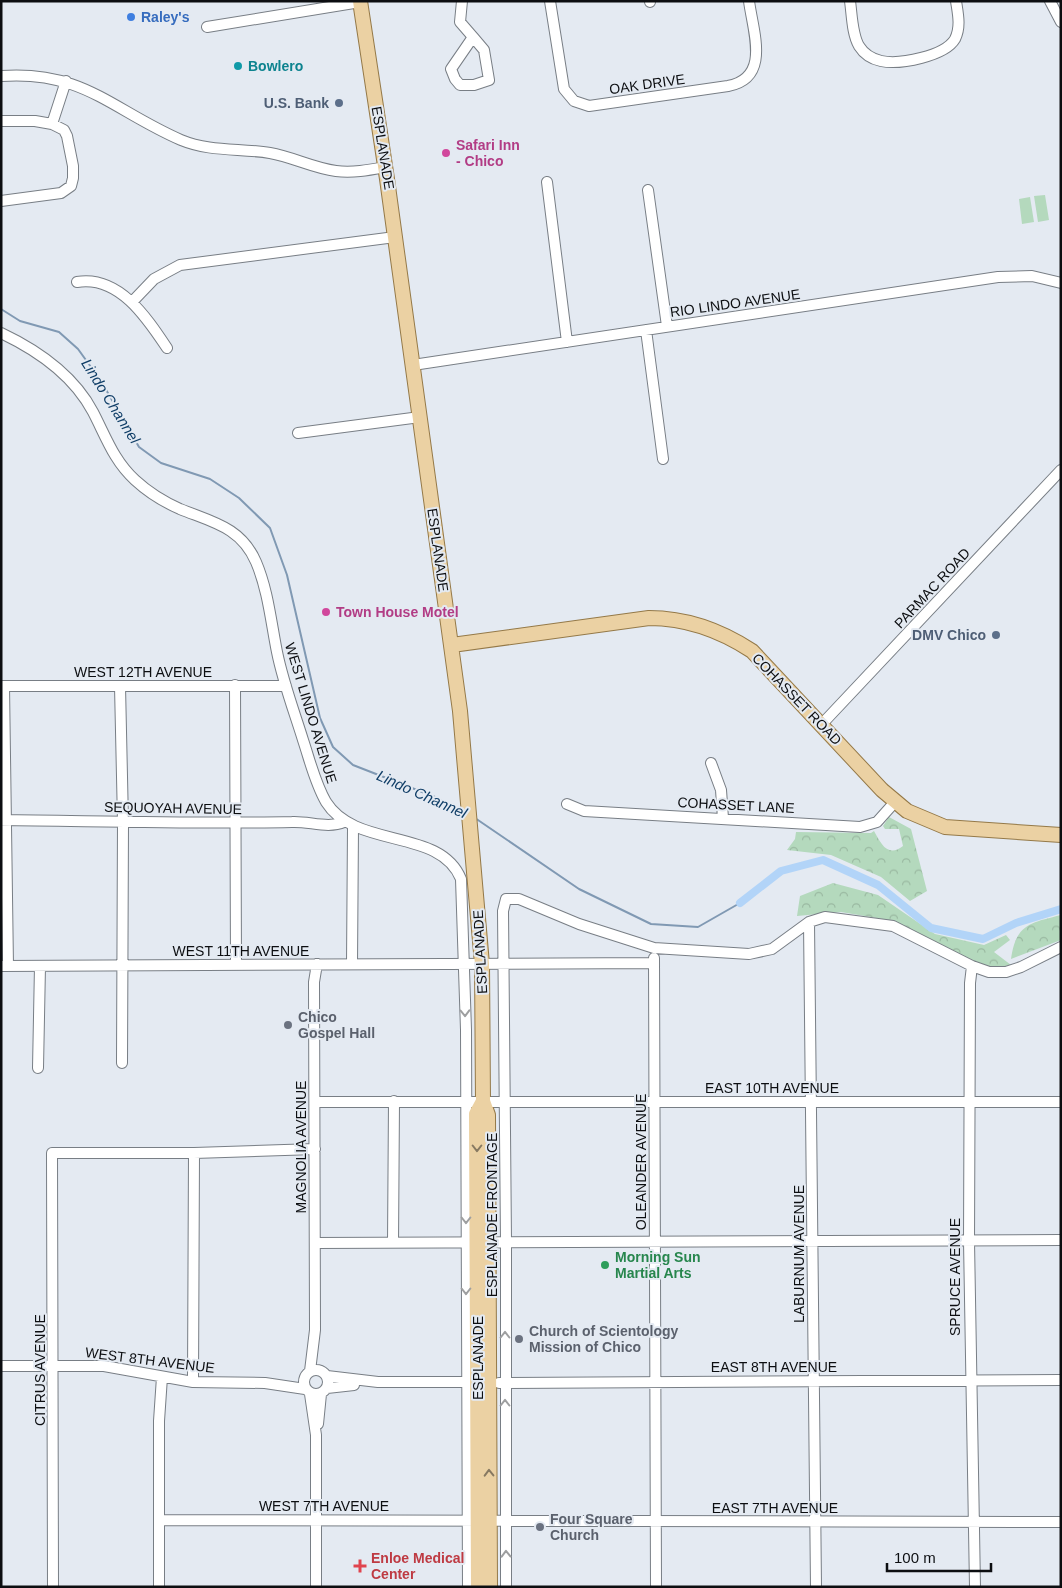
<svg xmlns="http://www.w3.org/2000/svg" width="1062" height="1588" font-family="Helvetica,sans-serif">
<defs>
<pattern id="forest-crowns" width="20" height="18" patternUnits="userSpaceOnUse" patternTransform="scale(1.25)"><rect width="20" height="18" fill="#b4d9bd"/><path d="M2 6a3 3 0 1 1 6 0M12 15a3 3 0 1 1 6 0" fill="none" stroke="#9ab9a1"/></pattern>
</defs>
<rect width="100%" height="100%" fill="#e4eaf2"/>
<path fill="url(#forest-crowns)" d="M889 817 911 829 927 891 910 901 881 877 831 855 787 850 795 839 796 832 871 833 874 831C881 844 888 858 903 846L899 829H885L883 826Z
M833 883 878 895 935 934 984 945 1006 935 1010 940 994 952 1011 965 986 969 894 921 841 912 797 916 800 896Z
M1061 915V940L1011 959C1016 924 1030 923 1061 915Z"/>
<path fill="#b4d9bd" d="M1045 195 1049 220 1038 222 1034 196Z
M1030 197 1034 222 1022 224 1019 199Z"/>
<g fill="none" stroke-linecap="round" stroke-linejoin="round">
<path stroke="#8099b3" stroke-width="2" d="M1 309 20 321 59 332 78 349 101 381 139 447 161 463 210 479 239 498 270 528 287 575 320 718 333 747 353 765 435 797 462 811
M475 818 579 889 651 924 698 927 740 903"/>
<path stroke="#b2d4f8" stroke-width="8" d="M740 903 781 871 823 860 878 885 931 928 983 939 1016 923 1061 909"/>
<g stroke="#787e85" stroke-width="12">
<path id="minor" d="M462 1 460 22 473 37
M550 1 564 89 574 101 589 106 728 86C771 78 753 32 749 1
M650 1V2
M850 1C852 15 852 34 859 46 864 54 872 59 881 61 900 65 945 56 955 39 961 27 958 14 956 1
M1050 1 1061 22
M207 27 360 2
M473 37 484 50 489 80 474 85H460L455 79 451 69Z
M1 76C83 70 112 110 181 140 210 152 240 148 270 153 293 157 313 168 336 171 353 173 369 170 386 167
M1 121H35L52 124 64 130 67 136 73 166V178L71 186 61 193 1 201
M52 124 66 81
M547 182 567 342
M648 190 667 326
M77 282C119 275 147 318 167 348
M132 302 154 279 180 265 395 237
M646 330 663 459
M1 333C37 350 74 376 93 412 106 437 114 461 135 480 148 492 164 502 180 509 212 522 241 527 256 562 268 590 271 622 277 652 283 682 294 711 303 740 310 761 315 783 326 802 356 850 440 827 461 879L466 1030 468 1587
M413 365 998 277 1032 276 1061 283
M298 433 420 417
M235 685 236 965
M1 686H286
M4 686 8 966
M120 686 123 822 122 1063
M822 724 1061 470
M711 763 721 790 723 818
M567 804 584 811 860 827 877 822 894 803
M1 820C98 821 195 824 292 822 309 821 328 829 344 822
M809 922 816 1587
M654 958 656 1587
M352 964 353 827
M1 966 654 963
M972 966 970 983 969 1241 975 1587
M38 1068 40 966
M315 1102H1061
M315 1243 1061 1240
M393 1243 394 1101
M1 1366H104L193 1382 265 1383 305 1389
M304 1382a12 12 0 1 1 24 0a12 12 0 1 1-24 0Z
M310 1371 315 1330 314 982 317 964
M327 1376 378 1382H472
M193 1382 194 1153
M499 1383 1061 1380
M327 1388 354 1385
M310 1394 316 1435V1587
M318 1424 321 1394
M159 1520 1061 1522
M53 1587 52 1153H194L315 1149
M159 1587V1421L162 1377
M506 1587V1242L503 911 506 899H519L579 924 654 948 749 954 772 949 809 922 825 917 893 926 972 966 989 972H1006L1021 967 1061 947"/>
</g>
<g stroke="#947948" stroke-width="16">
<path id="major" d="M360 1 387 179 460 711 482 964 483 1101 488 1115 490 1587
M452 645 649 618C687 618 720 630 752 651L882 790 907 811 945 827 1061 835
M478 1587 476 1114 483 1101"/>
</g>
<use href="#minor" stroke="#fff" stroke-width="10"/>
<use href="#major" stroke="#ebd1a3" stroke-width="14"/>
</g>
<defs><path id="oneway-chevron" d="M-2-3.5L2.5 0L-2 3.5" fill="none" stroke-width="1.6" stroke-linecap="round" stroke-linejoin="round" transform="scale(1.25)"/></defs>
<g stroke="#9e9fa0">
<use href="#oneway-chevron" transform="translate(465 1013) rotate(89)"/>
<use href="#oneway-chevron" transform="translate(466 1220) rotate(90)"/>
<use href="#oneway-chevron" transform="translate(466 1291) rotate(90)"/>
<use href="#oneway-chevron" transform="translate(505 1335) rotate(-90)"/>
<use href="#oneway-chevron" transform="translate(505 1403) rotate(-90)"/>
<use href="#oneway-chevron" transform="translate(506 1554) rotate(-91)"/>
</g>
<g stroke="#877961">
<use href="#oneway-chevron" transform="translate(477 1148) rotate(90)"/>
<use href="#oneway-chevron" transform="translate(489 1473) rotate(-91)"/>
</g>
<circle fill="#3f7fe0" stroke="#e4eaf2" stroke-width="2" cx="131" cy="17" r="5"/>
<circle fill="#0f9aa8" stroke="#e4eaf2" stroke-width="2" cx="238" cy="66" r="5"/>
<g fill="#5c6f8a" stroke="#e4eaf2" stroke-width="2">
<circle cx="339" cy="103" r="5"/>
<circle cx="996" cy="635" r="5"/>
</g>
<g fill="#d1479c" stroke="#e4eaf2" stroke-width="2">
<circle cx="446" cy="153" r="5"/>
<circle cx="326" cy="612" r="5"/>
</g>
<g fill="#6b7280" stroke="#e4eaf2" stroke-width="2">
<circle cx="288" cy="1025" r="5"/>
<circle cx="519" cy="1339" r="5"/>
<circle cx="540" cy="1527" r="5"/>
</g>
<circle fill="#2e9e5b" stroke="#e4eaf2" stroke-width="2" cx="605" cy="1265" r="5"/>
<path fill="#e0444e" stroke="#e4eaf2" stroke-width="2" d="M357.5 1558.5h5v5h5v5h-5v5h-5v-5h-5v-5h5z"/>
<g text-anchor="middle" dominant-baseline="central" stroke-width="4" stroke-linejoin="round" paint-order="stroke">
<g font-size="14" font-weight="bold" fill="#366cbe" stroke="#e4eaf2" text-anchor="start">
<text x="141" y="17">Raley's</text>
</g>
<g font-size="14" font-weight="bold" fill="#0d838f" stroke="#e4eaf2" text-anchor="start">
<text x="248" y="66">Bowlero</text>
</g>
<g font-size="14" fill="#0c0e11" stroke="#e4eaf2">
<text transform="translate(647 84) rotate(-8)">OAK DRIVE</text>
<text transform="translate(383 148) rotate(81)">ESPLANADE</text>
<text transform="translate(735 303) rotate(-8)">RIO LINDO AVENUE</text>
<text transform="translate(438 550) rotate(82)">ESPLANADE</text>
<text transform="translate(932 588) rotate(-47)">PARMAC ROAD</text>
<text x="143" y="672">WEST 12TH AVENUE</text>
<text transform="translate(797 699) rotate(46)">COHASSET ROAD</text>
<text transform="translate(311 713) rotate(73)">WEST LINDO AVENUE</text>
<text transform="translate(736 805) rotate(3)">COHASSET LANE</text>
<text transform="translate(173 808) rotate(1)">SEQUOYAH AVENUE</text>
<text x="241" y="951">WEST 11TH AVENUE</text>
<text transform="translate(480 952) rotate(-93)">ESPLANADE</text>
<text x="772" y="1088">EAST 10TH AVENUE</text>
<text transform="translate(301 1147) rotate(-90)">MAGNOLIA AVENUE</text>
<text transform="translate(641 1162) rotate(-90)">OLEANDER AVENUE</text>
<text transform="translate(492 1215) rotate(-90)">ESPLANADE FRONTAGE</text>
<text transform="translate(799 1254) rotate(-90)">LABURNUM AVENUE</text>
<text transform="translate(955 1277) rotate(-90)">SPRUCE AVENUE</text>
<text transform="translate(478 1358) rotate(-90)">ESPLANADE</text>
<text transform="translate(150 1360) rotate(7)">WEST 8TH AVENUE</text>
<text x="774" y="1367">EAST 8TH AVENUE</text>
<text transform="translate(40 1370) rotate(-90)">CITRUS AVENUE</text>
<text x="324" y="1506">WEST 7TH AVENUE</text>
<text x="775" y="1508">EAST 7TH AVENUE</text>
</g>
<g font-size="14" font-weight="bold" fill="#4e5e75" stroke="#e4eaf2" text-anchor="end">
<text x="329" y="103">U.S. Bank</text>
<text x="986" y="635">DMV Chico</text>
</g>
<g font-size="14" font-weight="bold" fill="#b23c85" stroke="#e4eaf2" text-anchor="start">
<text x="456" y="145">Safari Inn<tspan x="456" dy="16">- Chico</tspan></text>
<text x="336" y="612">Town House Motel</text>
</g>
<g font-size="14" font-weight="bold" fill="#5b616d" stroke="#e4eaf2" text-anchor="start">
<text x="298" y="1017">Chico<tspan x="298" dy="16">Gospel Hall</tspan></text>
<text x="529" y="1331">Church of Scientology<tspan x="529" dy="16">Mission of Chico</tspan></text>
<text x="550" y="1519">Four Square<tspan x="550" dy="16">Church</tspan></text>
</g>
<g font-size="14" font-weight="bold" fill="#27864d" stroke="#e4eaf2" text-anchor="start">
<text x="615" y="1257">Morning Sun<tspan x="615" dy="16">Martial Arts</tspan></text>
</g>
<g font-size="14" font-weight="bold" fill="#be3a42" stroke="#e4eaf2" text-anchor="start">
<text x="371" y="1558">Enloe Medical<tspan x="371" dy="16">Center</tspan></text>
</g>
<g font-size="15" font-style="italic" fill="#103e67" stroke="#e4eaf2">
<text transform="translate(111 401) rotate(58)">Lindo Channel</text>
<text transform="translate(422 794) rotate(24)">Lindo Channel</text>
</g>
</g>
<rect width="1062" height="1588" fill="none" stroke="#0c0e11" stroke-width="5"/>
<path d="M887 1563v8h104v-8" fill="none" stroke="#0c0e11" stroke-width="2.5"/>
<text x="894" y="1563" font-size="15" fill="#0c0e11" stroke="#e4eaf2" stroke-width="4" paint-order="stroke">100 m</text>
</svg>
